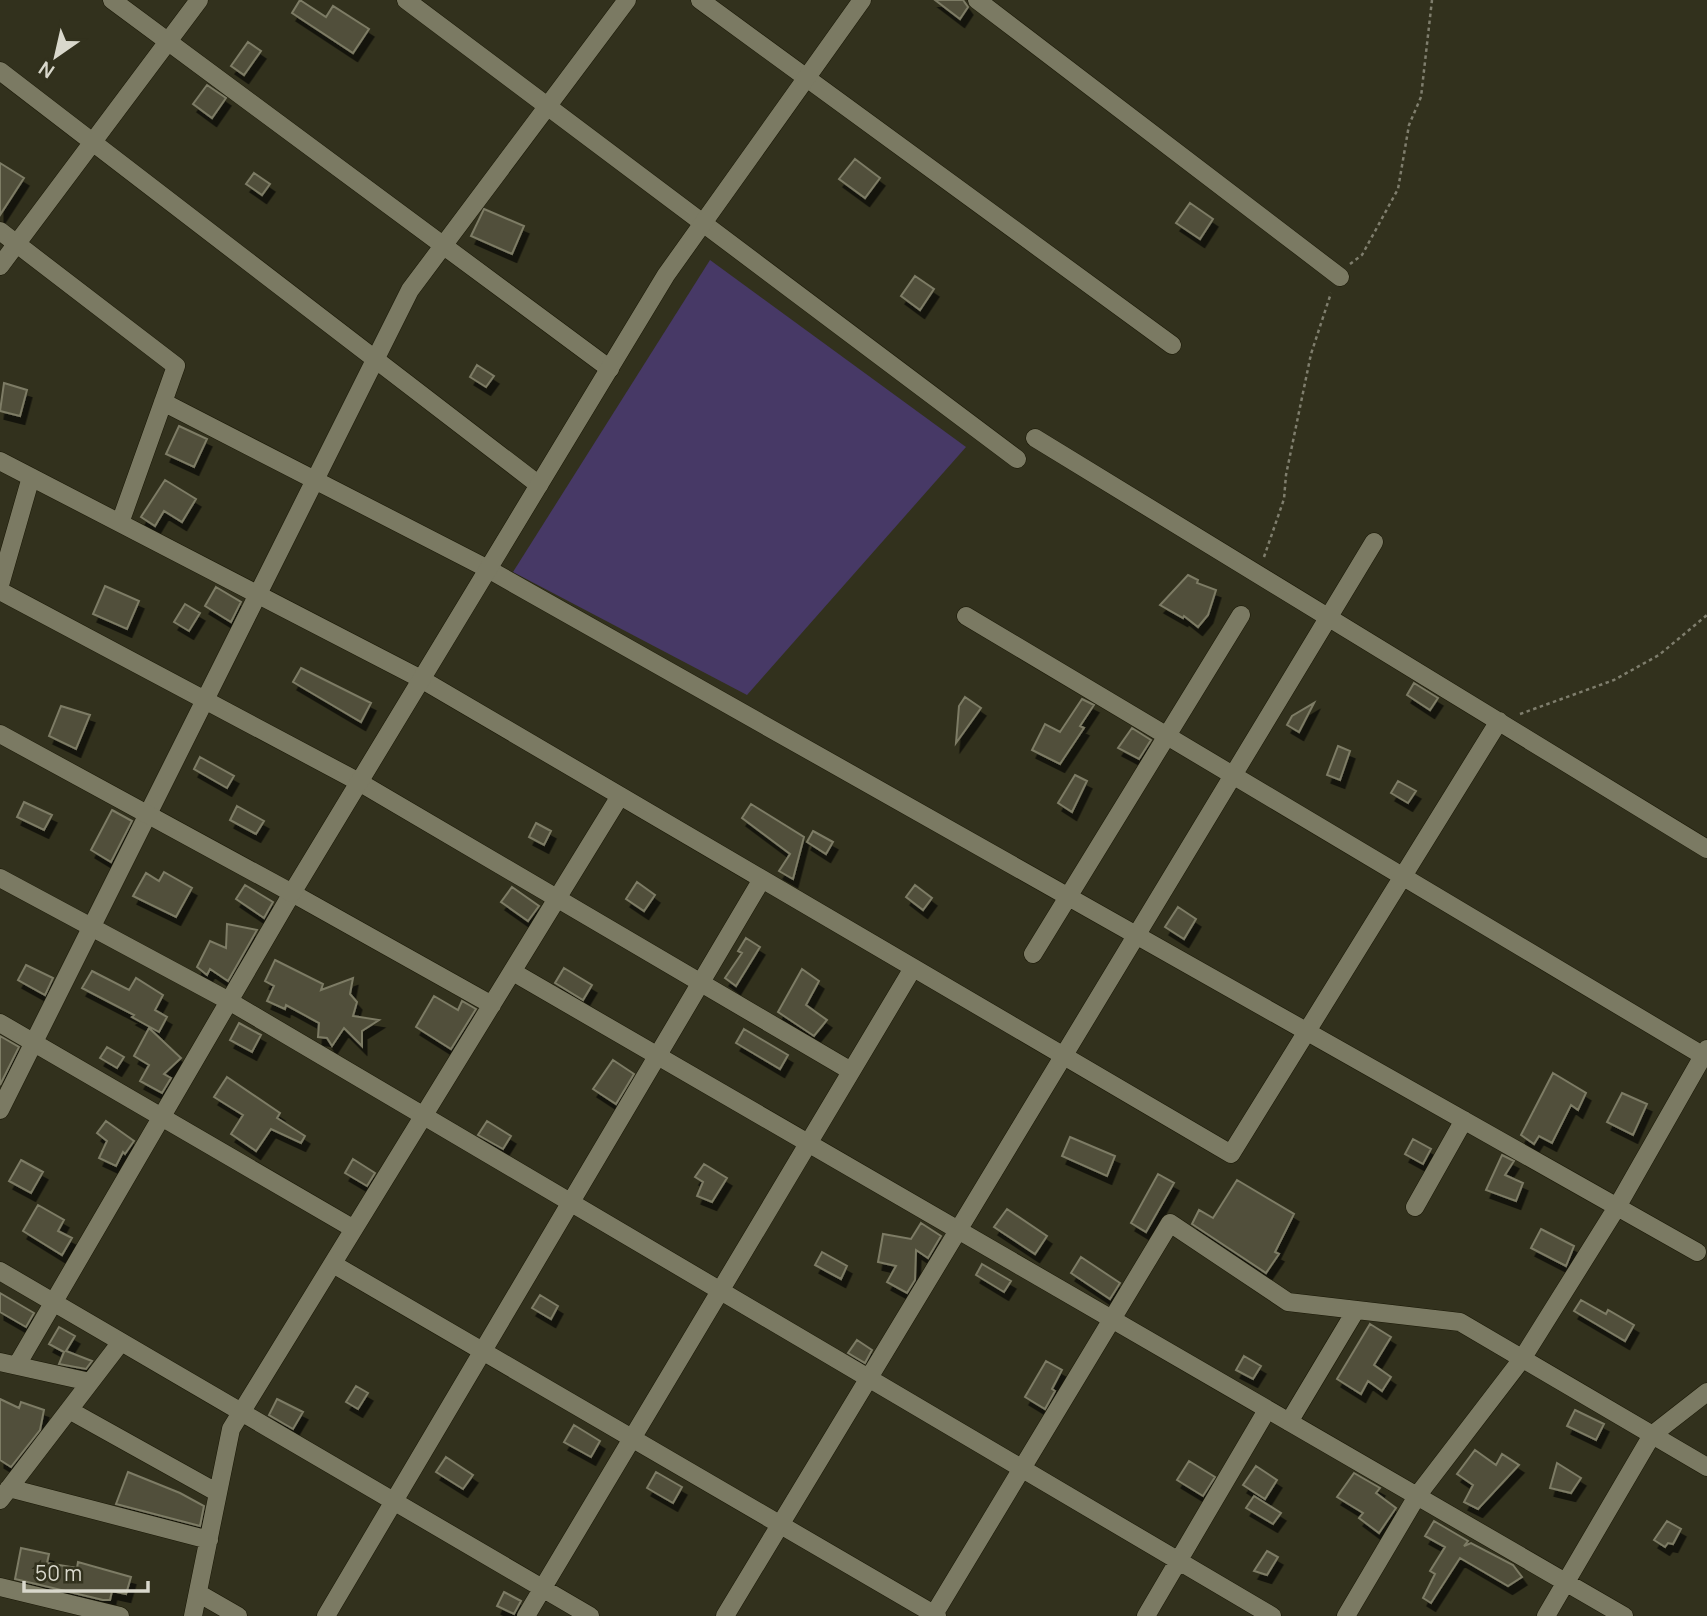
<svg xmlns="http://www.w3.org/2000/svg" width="1707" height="1616" font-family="Manrope,sans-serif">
<defs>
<filter id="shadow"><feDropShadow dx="4.5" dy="8" stdDeviation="0" flood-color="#0009"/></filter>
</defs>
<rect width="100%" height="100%" fill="#32311d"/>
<path fill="#473966" d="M710 260 966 447 747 695 513 572Z"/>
<path fill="#51503b" stroke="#7d7b65" stroke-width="2" filter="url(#shadow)" d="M300 0 326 17 333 6 369 29 353 53 292 13Z
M935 0H963L968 7 960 19Z
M248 42 261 51 244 75 231 66Z
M207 85 226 98 212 118 193 104Z
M855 159 880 178 865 198 839 179Z
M0 163 24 178 0 215Z
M254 173 270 184 262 195 246 184Z
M1190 203 1213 219 1200 239 1176 223Z
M484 209 524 226 512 254 471 236Z
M915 276 934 289 920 310 901 296Z
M477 365 494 376 486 387 470 377Z
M4 383 27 390 20 416 0 411Z
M179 426 207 439 194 467 166 454Z
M165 480 196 499 182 522 164 511 155 526 141 517Z
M1188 575 1198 580 1197 583 1216 590 1208 615 1198 627 1184 616 1183 618 1160 605Z
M105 586 139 601 127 629 93 614Z
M216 587 241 602 231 622 205 606Z
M185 604 200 613 189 631 174 622Z
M301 668 371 703 361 722 293 682Z
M1414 683 1438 698 1430 710 1407 695Z
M965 697 981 708 956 743 959 706Z
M1082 699 1094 705 1080 726 1084 728 1060 764 1032 750 1045 724 1060 732Z
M1314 703 1299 732 1287 725 1292 716Z
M61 706 90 715 76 749 49 736Z
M1132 728 1151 740 1139 759 1118 748Z
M1338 746 1350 751 1340 780 1327 775Z
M200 757 234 776 227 788 194 769Z
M1075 775 1087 781 1072 812 1058 803Z
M1398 781 1416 791 1408 803 1391 793Z
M24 802 52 815 44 830 17 817Z
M751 804 804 837 793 879 779 871 790 854 742 818Z
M237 806 264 821 256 834 230 820Z
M112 810 132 821 111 862 91 850Z
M536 823 551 831 544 845 529 837Z
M813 831 833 842 826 854 807 842Z
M164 872 192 888 176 917 133 896 146 873 159 881Z
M637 882 655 895 644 911 626 899Z
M245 885 273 902 264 918 236 899Z
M915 885 932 898 923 910 906 897Z
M512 887 539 906 528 921 501 902Z
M1178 907 1196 919 1184 939 1165 927Z
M227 924 257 930 228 981 210 969 207 975 197 967 210 941 226 948Z
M746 938 760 947 736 986 725 978 742 953 738 951Z
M275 960 323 984 321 990 353 978 350 994 357 1002 353 1016 379 1020 362 1031V1046L344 1028 332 1046 327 1038 318 1037 319 1023 286 1005 285 1009 267 1001 274 986 265 981Z
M26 965 53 978 45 995 18 980Z
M564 968 592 985 583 1000 555 983Z
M802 969 819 981 806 1005 827 1020 814 1036 778 1012Z
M92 971 129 990 136 978 163 995 155 1010 167 1017 159 1032 132 1017 134 1015 82 988Z
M434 996 458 1010 462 1001 476 1009 451 1049 416 1027Z
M239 1023 261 1035 252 1052 230 1040Z
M149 1028 181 1058 164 1074 171 1078 162 1093 140 1081 149 1065 134 1056Z
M744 1029 788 1055 780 1069 736 1043Z
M0 1036 19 1047 0 1085Z
M107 1047 124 1057 117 1068 100 1058Z
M613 1060 634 1074 616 1104 593 1089Z
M1553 1073 1586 1093 1578 1110 1571 1105 1552 1143 1539 1136 1534 1144 1521 1135Z
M227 1077 280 1113 277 1118 305 1136 301 1143 271 1129 256 1151 231 1134 243 1115 214 1097Z
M1622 1093 1647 1104 1633 1135 1607 1122Z
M106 1121 134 1141 125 1154 123 1152 116 1166 99 1158 107 1141 97 1133Z
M487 1121 511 1136 503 1149 478 1135Z
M1070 1137 1115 1156 1107 1176 1062 1156Z
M1413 1139 1431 1149 1423 1164 1405 1154Z
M1502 1155 1514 1161 1505 1175 1523 1183 1516 1201 1486 1190Z
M353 1159 375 1173 367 1186 345 1173Z
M21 1160 43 1172 31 1193 9 1181Z
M704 1164 727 1178 712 1202 697 1196 703 1182 695 1177Z
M1158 1174 1174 1183 1146 1232 1131 1223Z
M1237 1180 1294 1214 1275 1252 1279 1254 1266 1273 1192 1224 1199 1210 1213 1218Z
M38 1205 64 1220 58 1231 72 1238 62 1255 23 1231Z
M1007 1209 1047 1236 1035 1254 994 1227Z
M921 1223 941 1236 928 1258 916 1250 915 1280 907 1293 887 1282 896 1266 878 1262 883 1234 911 1239Z
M1541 1229 1574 1246 1566 1266 1531 1248Z
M822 1252 847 1266 841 1279 815 1265Z
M1081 1257 1120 1283 1110 1299 1071 1273Z
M982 1264 1011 1281 1004 1292 976 1275Z
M0 1293 34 1313 26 1327 0 1312Z
M540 1295 558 1306 551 1319 532 1308Z
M1581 1300 1606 1314 1608 1310 1634 1325 1625 1341 1574 1311Z
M1370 1324 1391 1337 1374 1365 1391 1377 1382 1391 1368 1381 1361 1394 1337 1379Z
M59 1327 75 1336 66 1351 92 1361 86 1369 59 1364 64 1352 49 1344Z
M857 1340 872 1350 865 1363 848 1353Z
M1244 1356 1261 1366 1253 1379 1236 1370Z
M1046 1361 1062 1370 1052 1389 1055 1391 1045 1409 1025 1397Z
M356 1386 368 1393 358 1409 346 1402Z
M0 1399 19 1408 21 1402 44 1410 40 1430 11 1467 0 1460Z
M277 1399 303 1412 293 1429 269 1415Z
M1575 1410 1604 1424 1596 1440 1567 1426Z
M574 1425 600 1441 591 1457 564 1442Z
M1475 1450 1496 1465 1502 1454 1519 1465 1478 1509 1464 1502 1473 1485 1457 1474Z
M446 1457 473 1475 463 1489 436 1472Z
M1189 1461 1215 1477 1203 1496 1177 1480Z
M1557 1463 1581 1478 1571 1493 1550 1488Z
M1256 1466 1277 1480 1265 1499 1243 1485Z
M128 1472 180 1493 204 1506 200 1526 116 1504Z
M656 1472 682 1487 673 1503 647 1488Z
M1354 1473 1380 1488 1376 1493 1396 1508 1379 1533 1359 1518 1363 1513 1337 1497Z
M1254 1496 1281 1513 1273 1524 1246 1508Z
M1434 1521 1468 1541 1464 1546 1471 1543 1513 1565 1522 1577 1508 1586 1460 1558 1431 1603 1423 1598 1435 1574 1430 1571 1445 1547 1425 1536Z
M1667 1521 1681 1529 1673 1544 1668 1543 1665 1547 1654 1540Z
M21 1548 49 1554 47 1563 77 1568 78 1562 131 1577 126 1594 112 1591 110 1600H103L15 1579Z
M1267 1551 1278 1557 1267 1575 1254 1571Z
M504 1592 521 1601 514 1614 497 1606Z"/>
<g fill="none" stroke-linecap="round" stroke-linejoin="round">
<g stroke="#1a1806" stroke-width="19">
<path id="minor" d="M112 0 610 369
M406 0 1017 459
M700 0 1172 345
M977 0 1340 277
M0 71 539 485
M0 231 176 366 120 523
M0 266 199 0
M163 402 488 569 1697 1252
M1035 438 1707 849
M0 461 421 679 1231 1154 1499 721
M0 585 31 477
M0 591 359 782 851 1071
M966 616 1707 1058
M0 878 229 1001 1272 1616
M1033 954 1241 615
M513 972 1624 1616
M0 1023 354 1229
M0 1110 410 290 627 0
M1415 1207 1464 1120
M333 1264 937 1616
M0 1271 590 1616
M0 1362 90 1382
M17 1365 292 893 492 1005
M69 1410 218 1493
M1289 1422 1356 1310
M9 1488 209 1540
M0 1500 121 1342
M0 1587 120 1616
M198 1593 238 1616
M193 1616 231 1429 620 796
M326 1616 762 879
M526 1616 913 968
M725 1616 1374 542
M933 1616 1170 1223 1288 1302 1460 1322 1707 1467
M1146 1616 1267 1410
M1346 1616 1417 1496 1522 1359 1617 1207 1707 1049
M1546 1616 1652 1435 1707 1392"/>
</g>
<g stroke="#1a1806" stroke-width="19">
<path id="secondary" d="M0 734 292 893 666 275 862 0"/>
</g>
<path stroke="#7f7e6d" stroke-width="2.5" stroke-dasharray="3.5 3.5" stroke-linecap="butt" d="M1350 264 1362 255 1398 189 1409 125 1421 97 1432 0
M1264 557 1284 499 1286 475 1311 354 1331 293
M1520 714 1614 680 1659 655 1707 615"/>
<use href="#minor" stroke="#7b7a63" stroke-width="18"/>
<use href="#secondary" stroke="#7b7a63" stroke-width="18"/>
</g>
<g transform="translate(56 56) rotate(214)" stroke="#32311d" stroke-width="5" paint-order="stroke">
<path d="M0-5L12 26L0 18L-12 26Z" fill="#d9d8cc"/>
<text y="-10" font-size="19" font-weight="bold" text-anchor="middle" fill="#d9d8cc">N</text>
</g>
<path d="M24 1581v10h124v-10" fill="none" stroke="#d9d8cc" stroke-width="3.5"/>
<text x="35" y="1581" font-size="21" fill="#d9d8cc" stroke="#32311d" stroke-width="5" paint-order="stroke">50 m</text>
</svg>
